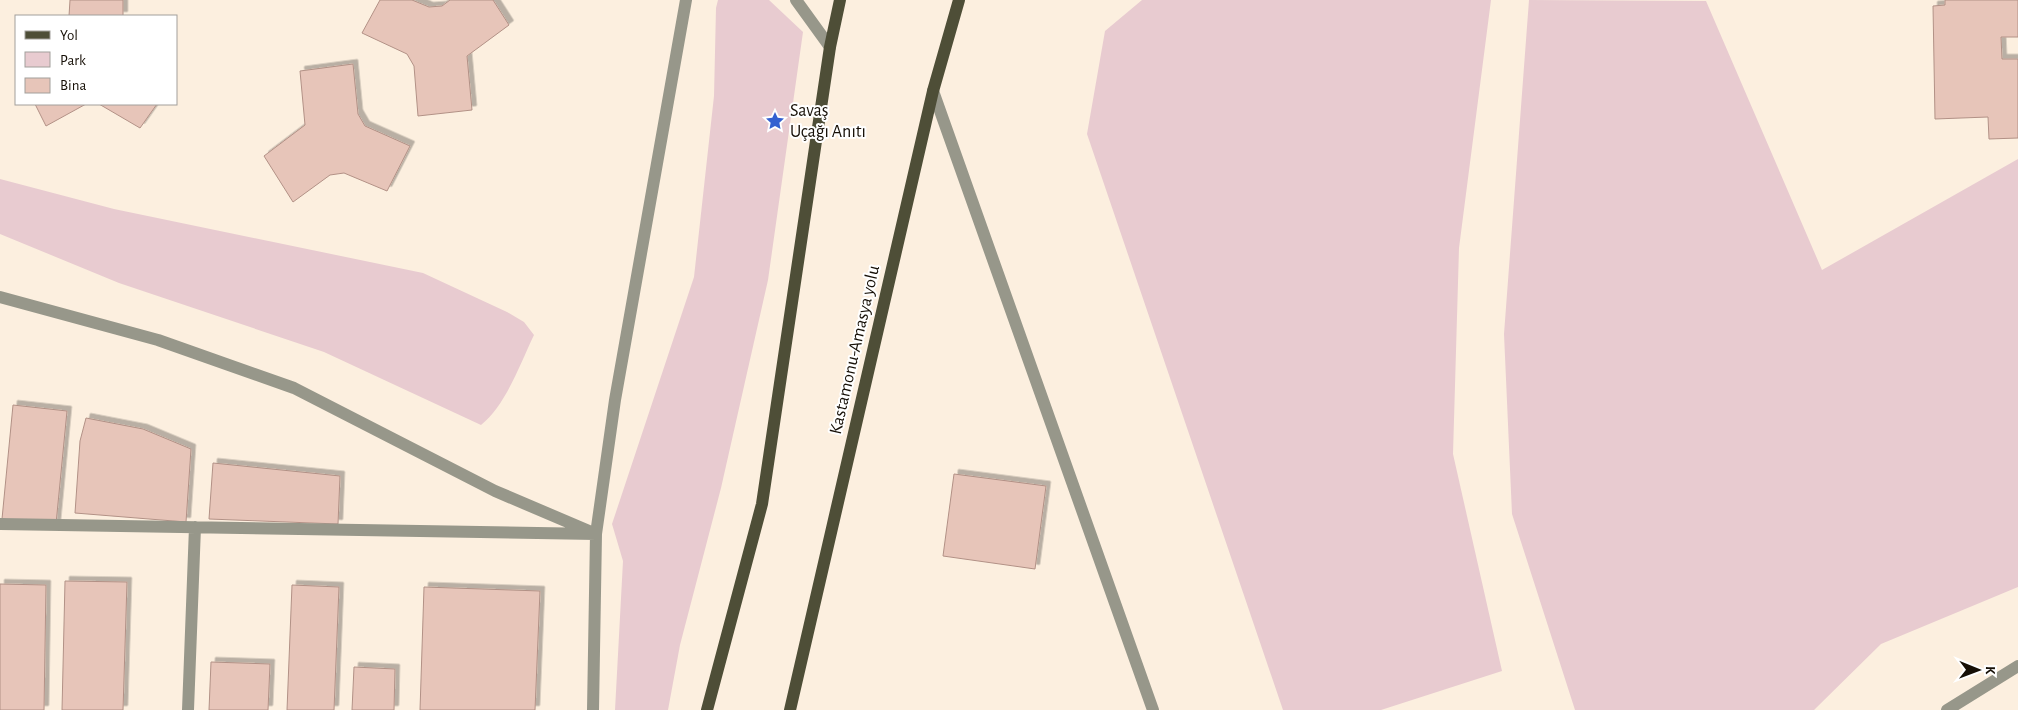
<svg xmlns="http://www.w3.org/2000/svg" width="2018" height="710" font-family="'Alegreya Sans',sans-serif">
<defs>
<filter id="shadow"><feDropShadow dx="4.5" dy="-4.5" stdDeviation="0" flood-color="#0004"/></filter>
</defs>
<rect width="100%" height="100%" fill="#fcefdf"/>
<path fill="#e8cbd0" d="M718 0H769L803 32 768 280 721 488 680 645 668 710H615L623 561 612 524 694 277 714 96 716 8Z
M1142 0H1491L1459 248 1453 454 1502 671 1381 710H1283L1087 134 1105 31Z
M1529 0 1706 1 1822 270 2018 159V587L1881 644 1814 710H1575L1512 514 1504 334Z
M0 179 114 209 423 273 507 312 524 322 534 335C520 364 506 405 481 425L324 352 119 283 0 234Z"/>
<path fill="#e7c5b9" stroke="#b29186" filter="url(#shadow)" d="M70 0H123V16H69Z
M380 0H412L429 7 442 6 450 0H493L509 25 467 56 472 110 418 116 414 66 407 54 362 33Z
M1945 0H2018V37H2001L2002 59H2018V138L1989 139 1988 117 1935 119 1933 6 1945 5Z
M353 64 358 114 365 126 410 146 387 191 344 173 330 175 293 202 264 156 305 125 300 71Z
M35 104H157L140 128 99 104H86L46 126Z
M13 405 67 411 56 524 2 519Z
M86 418 143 429 191 449 186 522 75 513 80 441Z
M213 463 340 476 338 524 209 519Z
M954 474 1046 486 1035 569 943 556Z
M65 581 127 582 123 710H62Z
M0 584 46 585 44 710H0Z
M292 585 339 587 334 710H287Z
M424 587 540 591 535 710H420Z
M211 662 270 664 268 710H209Z
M354 667 395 669 394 710H352Z"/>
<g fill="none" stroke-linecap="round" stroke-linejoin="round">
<path stroke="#97978a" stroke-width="12" d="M796 0 830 47
M933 91 1153 710
M0 297 158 340 294 388 495 491 596 534 615 400 686 0
M0 524 596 534 593 710
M188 710 195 527
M1947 710 2018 666"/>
<path stroke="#4e4e37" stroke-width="12" d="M707 710 762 504 830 47 840 0
M790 710 933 91 959 0"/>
</g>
<defs>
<g id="sight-bare" transform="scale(1.5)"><path d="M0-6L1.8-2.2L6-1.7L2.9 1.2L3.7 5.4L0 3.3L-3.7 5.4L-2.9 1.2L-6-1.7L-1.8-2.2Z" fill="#3360d0" stroke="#fff" stroke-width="2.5" paint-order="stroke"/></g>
</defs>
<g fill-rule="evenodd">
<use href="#sight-bare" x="775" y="121"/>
</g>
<g text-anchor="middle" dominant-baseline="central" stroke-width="4" stroke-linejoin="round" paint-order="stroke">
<g font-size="18" fill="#160f06" stroke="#fff" text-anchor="start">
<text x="790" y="111">Savaş<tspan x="790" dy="21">Uçağı Anıtı</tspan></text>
</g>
<g font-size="18" fill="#160f06" stroke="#fff">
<text transform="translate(855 350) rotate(-77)">Kastamonu-Amasya yolu</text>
</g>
</g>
<rect x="15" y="15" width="162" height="90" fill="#ffffff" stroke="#a29f9b"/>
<rect x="25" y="31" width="25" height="8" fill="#4e4e37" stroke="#a29f9b"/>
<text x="60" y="40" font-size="15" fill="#160f06">Yol</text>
<rect x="25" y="52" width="25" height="15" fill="#e8cbd0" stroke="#a29f9b"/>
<text x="60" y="65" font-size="15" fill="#160f06">Park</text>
<rect x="25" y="78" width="25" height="15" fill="#e7c5b9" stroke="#a29f9b"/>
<text x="60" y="90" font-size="15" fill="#160f06">Bina</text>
<g transform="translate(1978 670) rotate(91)" stroke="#ffffff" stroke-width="4" paint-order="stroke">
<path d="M0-4L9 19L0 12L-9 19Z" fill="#160f06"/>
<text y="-8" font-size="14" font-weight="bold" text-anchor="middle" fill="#160f06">K</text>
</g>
</svg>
